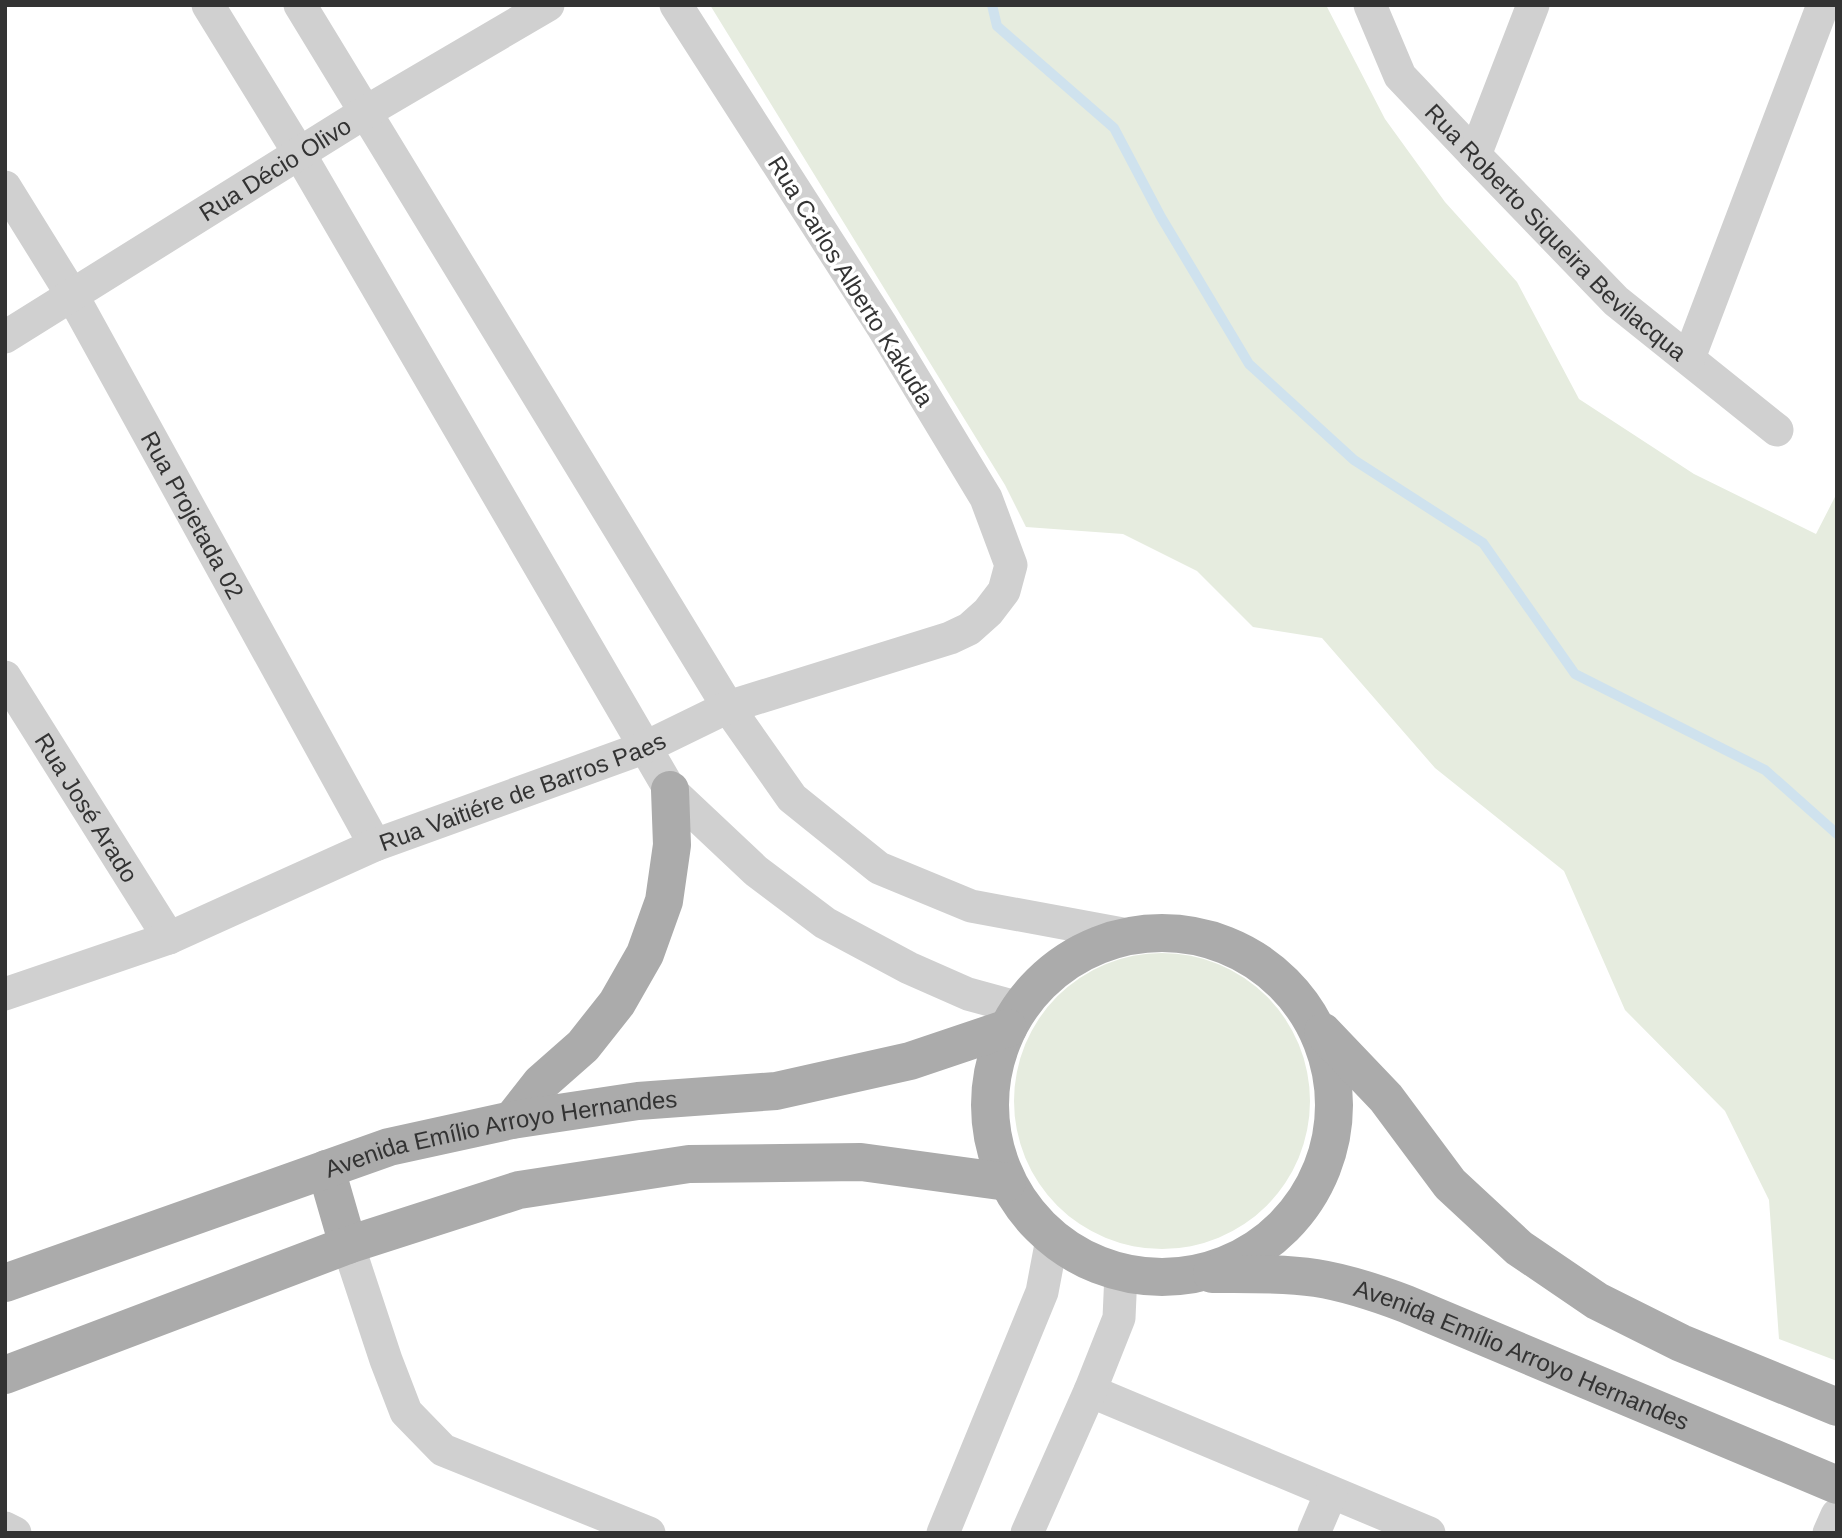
<svg xmlns="http://www.w3.org/2000/svg" width="1842" height="1538" font-family="Helvetica,sans-serif">
<rect width="100%" height="100%" fill="#fff"/>
<path fill="#e6ecdf" d="M710 5H1326L1385 119 1445 202 1517 282 1579 399 1694 474 1816 534 1837 493V1361L1779 1339 1769 1200 1725 1111 1625 1010 1564 871 1435 768 1322 638 1253 627 1197 571 1123 534 1026 527 1005 485Z
M1014 1101a148 148 0 1 1 296 0a148 148 0 1 1-296 0Z"/>
<g fill="none" stroke-linecap="round" stroke-linejoin="round">
<path stroke="#cfe2ee" stroke-width="10" d="M992 5 997 26 1114 128 1161 217 1249 364 1354 460 1483 543 1575 674 1765 770 1837 834"/>
<g stroke="#d0d0d0" stroke-width="33">
<path d="M208 5 299 153 670 790 756 871 825 923 909 968 968 994 1019 1008"/>
<path d="M300 5 728 707 792 798 879 868 971 906 1128 935"/>
<path id="s1" d="M1370 5 1400 76 1475 155 1616 301 1777 430"/>
<path d="M1475 155 1533 5"/>
<path id="s2" d="M5 187 72 295 375 845"/>
<path id="s3" d="M5 337 364 113 548 5"/>
<path d="M1689 358 1823 5"/>
<path id="s4" d="M5 677 169 938"/>
<path id="s5" d="M5 994 169 938 375 845 646 747 728 707 950 638 969 629 988 612 1004 591 1011 565 986 498 882 326 676 5"/>
<path d="M348 1245 386 1360 406 1412 443 1450 649 1533"/>
<path d="M1090 1391 1429 1533"/>
<path d="M5 1528 15 1533"/>
<path d="M943 1533 1042 1292 1052 1239"/>
<path d="M1027 1533 1090 1391 1119 1318 1121 1273"/>
<path d="M1314 1533 1331 1493"/>
<path d="M1829 1533 1837 1515"/>
</g>
<g stroke="#ababab" stroke-width="38">
<circle cx="1162" cy="1105" r="172"/>
<path d="M1323 1032 1386 1098 1450 1184 1519 1248 1597 1301 1681 1343 1837 1407"/>
<path d="M512 1120 541 1083 583 1046 617 1003 645 954 664 901 672 845 670 790"/>
<path d="M326 1169 348 1245"/>
<path id="s6" d="M1212 1274C1246 1274 1282 1273 1316 1278 1348 1283 1377 1293 1406 1304L1837 1485"/>
<path id="s7" d="M5 1283 389 1147 512 1120 638 1101 776 1091 910 1061 1008 1028"/>
<path d="M5 1375 348 1245 519 1190 689 1164 861 1162 1007 1182"/>
</g>
</g>
<g text-anchor="middle" dominant-baseline="central" stroke-width="7" stroke-linejoin="round" paint-order="stroke">
<g font-size="24" fill="#333" stroke="#fff">
<text stroke="none"><textPath href="#s3" startOffset="318">Rua Décio Olivo</textPath></text>
<text stroke="none"><textPath href="#s1" startOffset="298">Rua Roberto Siqueira Bevilacqua</textPath></text>
<text transform="translate(851 281) rotate(58)">Rua Carlos Alberto Kakuda</text>
<text stroke="none"><textPath href="#s2" startOffset="378">Rua Projetada 02</textPath></text>
<text stroke="none"><textPath href="#s5" startOffset="556">Rua Vaitiére de Barros Paes</textPath></text>
<text stroke="none"><textPath href="#s4" startOffset="154">Rua José Arado</textPath></text>
<text stroke="none"><textPath href="#s7" startOffset="520">Avenida Emílio Arroyo Hernandes</textPath></text>
<text stroke="none"><textPath href="#s6" startOffset="324">Avenida Emílio Arroyo Hernandes</textPath></text>
</g>
</g>
<rect width="1842" height="1538" fill="none" stroke="#333333" stroke-width="14"/>
</svg>
